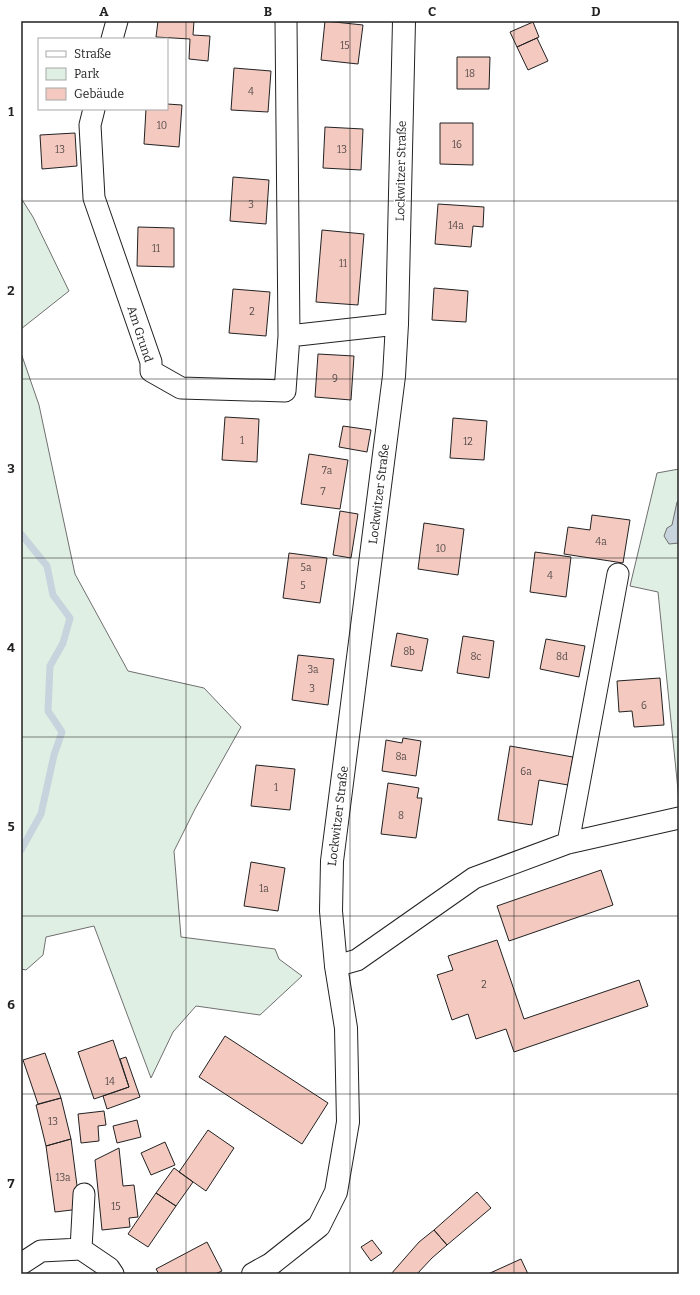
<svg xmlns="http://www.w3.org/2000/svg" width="700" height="1295" font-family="Bitter,serif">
<rect width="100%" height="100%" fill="#fff"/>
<path fill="#e0efe3" stroke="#6f6f6f" d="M21 198 33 217 69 291 21 329Z
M21 353 39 405 75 574 128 671 204 688 241 727 195 809 174 851 181 937 275 949 279 959 302 976 260 1015 196 1006 173 1032 151 1078 94 926 46 937 43 955 26 970 21 969Z
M679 469V800L658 592 630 586 657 473Z"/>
<path fill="#c7d3dd" stroke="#6f6f6f" d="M679 500V543L669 544 664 536 667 528 672 525 677 502Z"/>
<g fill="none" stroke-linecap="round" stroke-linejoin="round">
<path stroke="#c7d3dd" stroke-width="7" d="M21 534 47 566 53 595 70 618 63 643 50 666 48 711 62 732 54 755 41 814 21 850"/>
</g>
<path fill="#f3c9c0" stroke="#222" d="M158 21H194L193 35 210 36 208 61 189 59 190 39 156 37Z
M325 21 363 25 358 64 321 60Z
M533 22 539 37 517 47 510 32Z
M537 38 548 61 528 70 517 47Z
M457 57H490L489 89H457Z
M234 68 271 71 268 112 231 110Z
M167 104 182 105 179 147 144 144 146 109H167Z
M440 123H473V165L440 164Z
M325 127 363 129 361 170 323 168Z
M75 133 77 166 42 169 40 135Z
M233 177 269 180 266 224 230 221Z
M438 204 484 207 483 227 473 226 471 247 435 244Z
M138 227 174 228V267L137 266Z
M322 230 364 234 358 305 316 302Z
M434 288 468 291 466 322 432 320Z
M233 289 270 292 266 336 229 333Z
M318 354 354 356 351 400 315 397Z
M225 417 259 419 257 462 222 460Z
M453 418 487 421 484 460 450 458Z
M343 426 371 430 367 452 339 447Z
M309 454 348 460 340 509 301 504Z
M340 511 358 514 351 558 333 555Z
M592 515 630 520 623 563 564 554 568 527 590 530Z
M424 523 464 529 458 575 418 569Z
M535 552 571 557 566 597 530 592Z
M289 553 327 558 320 603 283 598Z
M397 633 428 639 422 671 391 666Z
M463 636 494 641 489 678 457 673Z
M546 639 585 646 579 677 540 669Z
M298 655 334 659 328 705 292 700Z
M660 678 664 725 634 727 632 711 619 712 617 681Z
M403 738 421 741 416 776 382 771 386 740 402 743Z
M510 746 573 757 568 785 539 780 532 825 498 820Z
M256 765 295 769 290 810 251 806Z
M388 783 419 788 417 798H422L416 838 381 834Z
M251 862 285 868 278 911 244 906Z
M601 870 613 905 509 941 497 906Z
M497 940 524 1019 639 980 648 1006 514 1052 506 1029 476 1039 468 1014 452 1020 437 975 453 970 448 956Z
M225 1036 328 1103 302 1144 199 1077Z
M113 1040 129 1087 94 1099 78 1052Z
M45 1053 61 1098 38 1104 23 1060Z
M126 1057 140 1097 107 1109 103 1096 129 1087 120 1059Z
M61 1098 71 1139 46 1146 36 1105Z
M104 1111 106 1125 98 1126 99 1141 81 1143 78 1114Z
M137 1120 141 1137 117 1143 113 1126Z
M208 1130 234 1148 206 1191 179 1172Z
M71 1139 80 1209 55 1212 46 1146Z
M165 1142 175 1165 151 1175 141 1153Z
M119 1148 123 1186 134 1185 138 1217 129 1218 130 1227 102 1230 95 1160Z
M174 1168 193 1182 176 1206 156 1193Z
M477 1192 491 1208 447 1245 434 1230Z
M156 1193 176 1206 148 1247 128 1234Z
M434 1230 447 1245 432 1258 417 1274H391L419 1242Z
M372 1240 382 1253 371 1261 361 1247Z
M207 1242 222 1271 215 1274H159L156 1269Z
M521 1259 528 1274H488Z"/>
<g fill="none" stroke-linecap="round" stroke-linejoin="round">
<g stroke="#222" stroke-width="23">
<path id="street" d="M112 39 117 21
M94 109 90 125 94 198 151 362V371L181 388 285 391 289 336 286 21
M289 336 397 324
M568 843 618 574
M336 966 357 960 474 878 568 843 679 818
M81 1249 84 1194
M21 1264 41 1251 81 1249 109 1268 113 1274"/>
</g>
<g stroke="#222" stroke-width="24">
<path id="secondary" d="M253 1274 271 1264 319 1226 336 1192 348 1122 346 1028 336 966 331 911 332 861 394 376 397 324 404 21"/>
</g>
<use href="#street" stroke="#fff" stroke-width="21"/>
<use href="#secondary" stroke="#fff" stroke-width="22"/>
</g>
<path fill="none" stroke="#222" stroke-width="1" stroke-opacity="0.55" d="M186 21V1274M350 21V1274M514 21V1274M21 201H679M21 379H679M21 558H679M21 737H679M21 916H679M21 1094H679"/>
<g text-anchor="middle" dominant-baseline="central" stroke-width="3" stroke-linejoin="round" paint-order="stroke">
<g font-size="10" fill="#564c4a">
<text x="345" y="46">15</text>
<text x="470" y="74">18</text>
<text x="251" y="92">4</text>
<text x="162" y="126">10</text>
<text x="457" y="145">16</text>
<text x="60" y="150">13</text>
<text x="342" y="150">13</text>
<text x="251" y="205">3</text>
<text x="456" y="226">14a</text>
<text x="156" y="249">11</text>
<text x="343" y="264">11</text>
<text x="252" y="312">2</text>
<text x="335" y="379">9</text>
<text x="242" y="441">1</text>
<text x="468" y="442">12</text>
<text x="327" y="471">7a</text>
<text x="323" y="492">7</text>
<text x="601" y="542">4a</text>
<text x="441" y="549">10</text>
<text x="306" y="568">5a</text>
<text x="550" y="576">4</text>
<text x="303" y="586">5</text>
<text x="409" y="652">8b</text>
<text x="476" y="657">8c</text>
<text x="562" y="657">8d</text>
<text x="313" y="670">3a</text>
<text x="312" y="689">3</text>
<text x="644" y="706">6</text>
<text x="401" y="757">8a</text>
<text x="526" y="772">6a</text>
<text x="276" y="788">1</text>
<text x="401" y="816">8</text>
<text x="264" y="889">1a</text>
<text x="484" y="985">2</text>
<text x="110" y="1082">14</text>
<text x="53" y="1122">13</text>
<text x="63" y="1178">13a</text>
<text x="116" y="1207">15</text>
</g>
<g font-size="12" fill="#222" stroke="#fff">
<text transform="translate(401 171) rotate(-89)">Lockwitzer Straße</text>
<text transform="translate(140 334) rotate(72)">Am Grund</text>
<text transform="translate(379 494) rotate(-83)">Lockwitzer Straße</text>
<text transform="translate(338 816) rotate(-83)">Lockwitzer Straße</text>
</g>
</g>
<rect width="700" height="1295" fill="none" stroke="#ffffff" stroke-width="44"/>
<rect x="38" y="38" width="130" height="72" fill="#ffffff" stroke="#a7a7a7"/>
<rect x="46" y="51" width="20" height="6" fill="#ffffff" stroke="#a7a7a7"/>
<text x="74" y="58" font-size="12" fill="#222222">Straße</text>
<rect x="46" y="68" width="20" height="12" fill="#e0efe3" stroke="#a7a7a7"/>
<text x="74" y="78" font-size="12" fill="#222222">Park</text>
<rect x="46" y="88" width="20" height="12" fill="#f3c9c0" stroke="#a7a7a7"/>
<text x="74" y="98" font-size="12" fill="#222222">Gebäude</text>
<rect x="22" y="22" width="656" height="1251" fill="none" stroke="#222" stroke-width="1.5"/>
<g font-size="13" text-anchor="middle" font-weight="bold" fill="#222">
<text x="104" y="16">A</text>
<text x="268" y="16">B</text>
<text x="432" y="16">C</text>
<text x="596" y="16">D</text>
<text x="11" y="116">1</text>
<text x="11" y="295">2</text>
<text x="11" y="473">3</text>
<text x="11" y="652">4</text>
<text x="11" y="831">5</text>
<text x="11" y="1009">6</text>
<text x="11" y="1188">7</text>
</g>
</svg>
